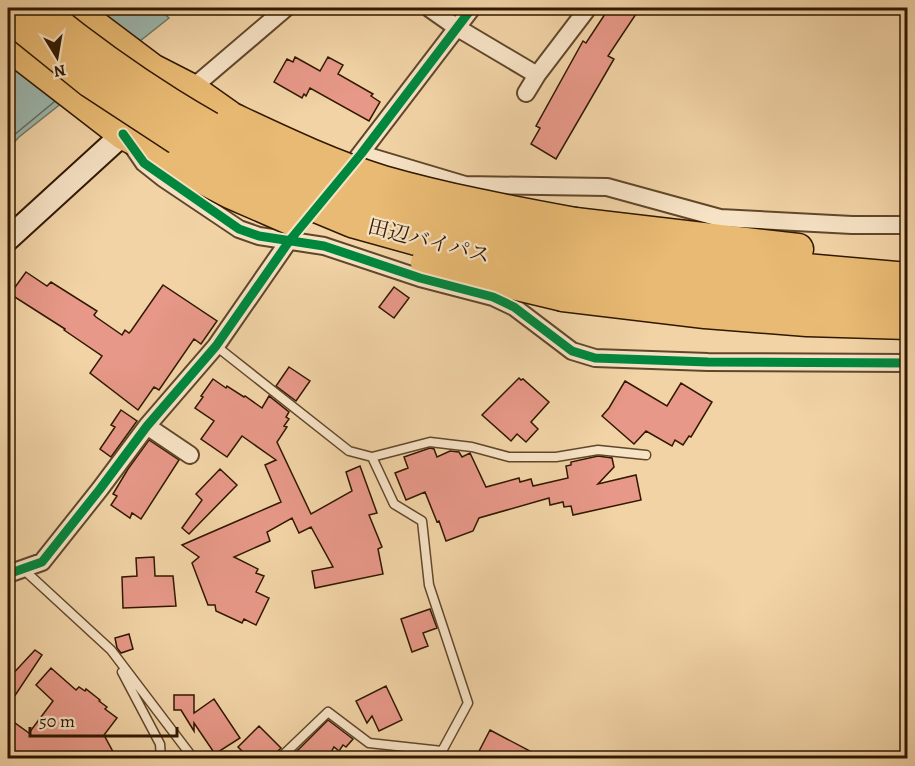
<svg xmlns="http://www.w3.org/2000/svg" width="915" height="766" font-family="Alegreya,'Noto Serif JP',serif">
<rect width="100%" height="100%" fill="#f1d3a6"/>
<filter id="stains"><feTurbulence type="fractalNoise" baseFrequency=".00333" numOctaves="4"/><feColorMatrix values="0 0 0 0 .2 0 0 0 0 .09 0 0 0 0 .02 0 0 0 .5 -.17"/></filter>
<radialGradient id="worn" r=".72"><stop offset=".6" stop-color="#630" stop-opacity="0"/><stop offset="1" stop-color="#630" stop-opacity=".3"/></radialGradient>
<path fill="#9cb7ae" stroke="#717768" stroke-width="1.5" d="M8 8H158L169 18 19 137 8 149Z"/>
<g fill="none" stroke-linecap="round" stroke-linejoin="round">
<path stroke="#666857" stroke-width="1.5" d="M8 140 54 102"/>
</g>
<path fill="#e79888" stroke="#311800" stroke-width="1.5" d="M609 8H640L608 56 614 59 556 159 531 144 540 128 536 126 583 41 586 43Z
M295 57 320 71 328 57 343 65 338 74 373 94 371 96 380 102 369 121 310 88 306 96 304 94 302 98 274 82 287 59 293 62Z
M26 272 47 286 51 282 97 311 94 315 96 317 122 335 125 330 129 333 131 331 163 285 217 321 201 344 194 339 159 390 154 387 138 410 90 373 102 356 64 330 65 329 10 294Z
M394 287 409 298 394 318 379 307Z
M289 367 310 381 296 401 276 386Z
M519 378 521 380 523 379 549 402 531 422 538 429 526 442 517 434 511 441 482 415Z
M213 379 226 388 227 386 244 397 245 396 262 408 269 396 289 412 286 417 289 419 284 426 287 427 277 442 311 514 352 491 346 472 360 466 377 513 369 515 382 547 378 549 383 574 315 588 312 571 333 567 311 527 299 533 292 518 267 532 270 541 234 557 258 569 256 573 264 576 256 592 269 598 256 625 244 619 242 623 216 611 215 605H208L192 563 199 557 182 545 281 502 265 465 276 460 242 436 227 457 201 439 214 421 195 408 203 397 201 396Z
M625 381 667 406 681 383 712 402 691 437 689 436 683 445 675 440 672 446 646 431 634 444 602 416 609 408Z
M121 410 137 421 111 457 100 449 115 427 111 425Z
M149 440 179 460 141 519 132 513 130 518 111 505 117 496 113 494 128 469Z
M430 448 434 449 437 457 450 451 459 452 462 457 470 453 486 487 519 478 520 482 531 479 533 486 568 478 566 466 571 465V462L598 456 612 458 614 467 598 484 636 475 641 500 573 515 571 506 564 507 563 502 550 505 549 498 479 518 473 531 446 541 439 521 437 522 425 492 406 500 395 473 408 468 404 457Z
M220 469 237 485 189 534 182 528 202 500 196 494Z
M154 557 155 576H173L176 606 123 608 122 577 137 576 136 558Z
M430 609 437 628 423 633 428 646 412 652 401 619Z
M129 634 133 649 121 653 117 648 115 638Z
M35 650 42 655 8 706V679Z
M51 668 76 690 79 687 85 691 86 689 100 700 99 701 107 707 105 709 117 718 104 735 117 759H26L8 746V718L29 733 53 701 36 685Z
M386 686 402 720 379 731 372 716 367 723 356 701Z
M174 695H194V713L214 699 240 738 215 754 194 723V731L181 710H174Z
M328 720 353 739 346 747 343 745 339 751 334 747 330 754 320 759H303L296 752Z
M259 726 281 748 275 754 274 759H250L238 747Z
M490 730 545 759H475Z"/>
<g fill="none" stroke-linecap="round" stroke-linejoin="round">
<g stroke="#61472a" stroke-width="11">
<path id="lane" d="M216 346 349 451 372 457 394 504 422 521 429 585 468 703 442 751 369 743 328 712 280 758
M372 457 430 442 472 447 509 457H556L598 450 646 455
M23 569 111 650 193 758
M122 672 160 744 161 758"/>
</g>
<g stroke="#61472a" stroke-width="20">
<path id="street" d="M429 8 456 27 537 75 588 8
M191 89 286 8
M526 93 537 75
M131 144 144 163 163 178 239 229 259 236 324 246 420 278 493 297 514 307 572 351 595 358 708 362 908 363
M361 154 465 185 607 187 720 218 852 225H908
M345 174 472 8
M147 426 190 455
M8 574 42 562 100 489 147 426 216 346 295 232"/>
</g>
<g stroke="#311800" stroke-width="26">
<path id="secondary" d="M8 239 123 134 134 127"/>
</g>
<g stroke="#311800" stroke-width="33">
<path id="highway" d="M71 8 152 69 191 89 232 118
M8 45 123 134 159 152 177 165
M575 223 798 249
M573 244 715 261 908 278
M568 271 908 305
M563 296 705 313 807 321 908 324"/>
</g>
<use href="#lane" stroke="#f6e2c5" stroke-width="8"/>
<use href="#street" stroke="#f6e2c5" stroke-width="16"/>
<use href="#secondary" stroke="#f6e2c5" stroke-width="22"/>
<use href="#highway" stroke="#e8ba73" stroke-width="30"/>
<g stroke="#311800" stroke-width="33" stroke-linecap="butt">
<path id="highway-bridge" d="M38 8C124 78 212 135 314 179 329 185 344 193 360 199 428 223 501 232 573 244
M8 16 90 82 177 139 263 185 352 222 445 248 568 271
M232 118C281 141 331 165 383 181 446 199 510 211 575 223
M177 165 230 193 292 220
M426 263 563 296"/>
</g>
<use href="#highway-bridge" stroke="#e8ba73" stroke-width="30"/>
<g stroke="#f6e2c5" stroke-width="13">
<path id="cycleway" d="M123 134 144 163 239 229 259 236 324 246 420 278 493 297 514 307 572 351 595 358 708 362 908 363
M8 574 42 562 100 489 147 426 216 346 290 240 361 154 472 8"/>
</g>
<use href="#cycleway" stroke="#00873e" stroke-width="9"/>
</g>
<g text-anchor="middle" dominant-baseline="central" stroke-width="4.5" stroke-linejoin="round" paint-order="stroke">
<g font-size="21" fill="#311800" stroke="#f6e2c5">
<text transform="translate(429 241) rotate(14)">田辺バイパス</text>
</g>
</g>
<rect width="915" height="766" fill="none" stroke="#f1d3a6" stroke-width="30"/>
<rect x="9" y="9" width="897" height="748" fill="none" stroke="#311800" stroke-width="3"/>
<rect x="15" y="15" width="885" height="736" fill="none" stroke="#311800" stroke-width="1.5"/>
<g transform="translate(57 57) rotate(169)" stroke="#f6e2c5" stroke-width="4.5" paint-order="stroke">
<path d="M0-4.5L10 22L0 15L-10 22Z" fill="#311800"/>
<text y="-9" font-size="16" font-weight="bold" text-anchor="middle" fill="#311800">N</text>
</g>
<path d="M30 727v9h147v-9" fill="none" stroke="#311800" stroke-width="3"/>
<text x="39" y="727" font-size="18" fill="#311800" stroke="#f6e2c5" stroke-width="4.5" paint-order="stroke">50 m</text>
<rect width="100%" height="100%" filter="url(#stains)"/>
<rect width="100%" height="100%" fill="url(#worn)"/>
</svg>
